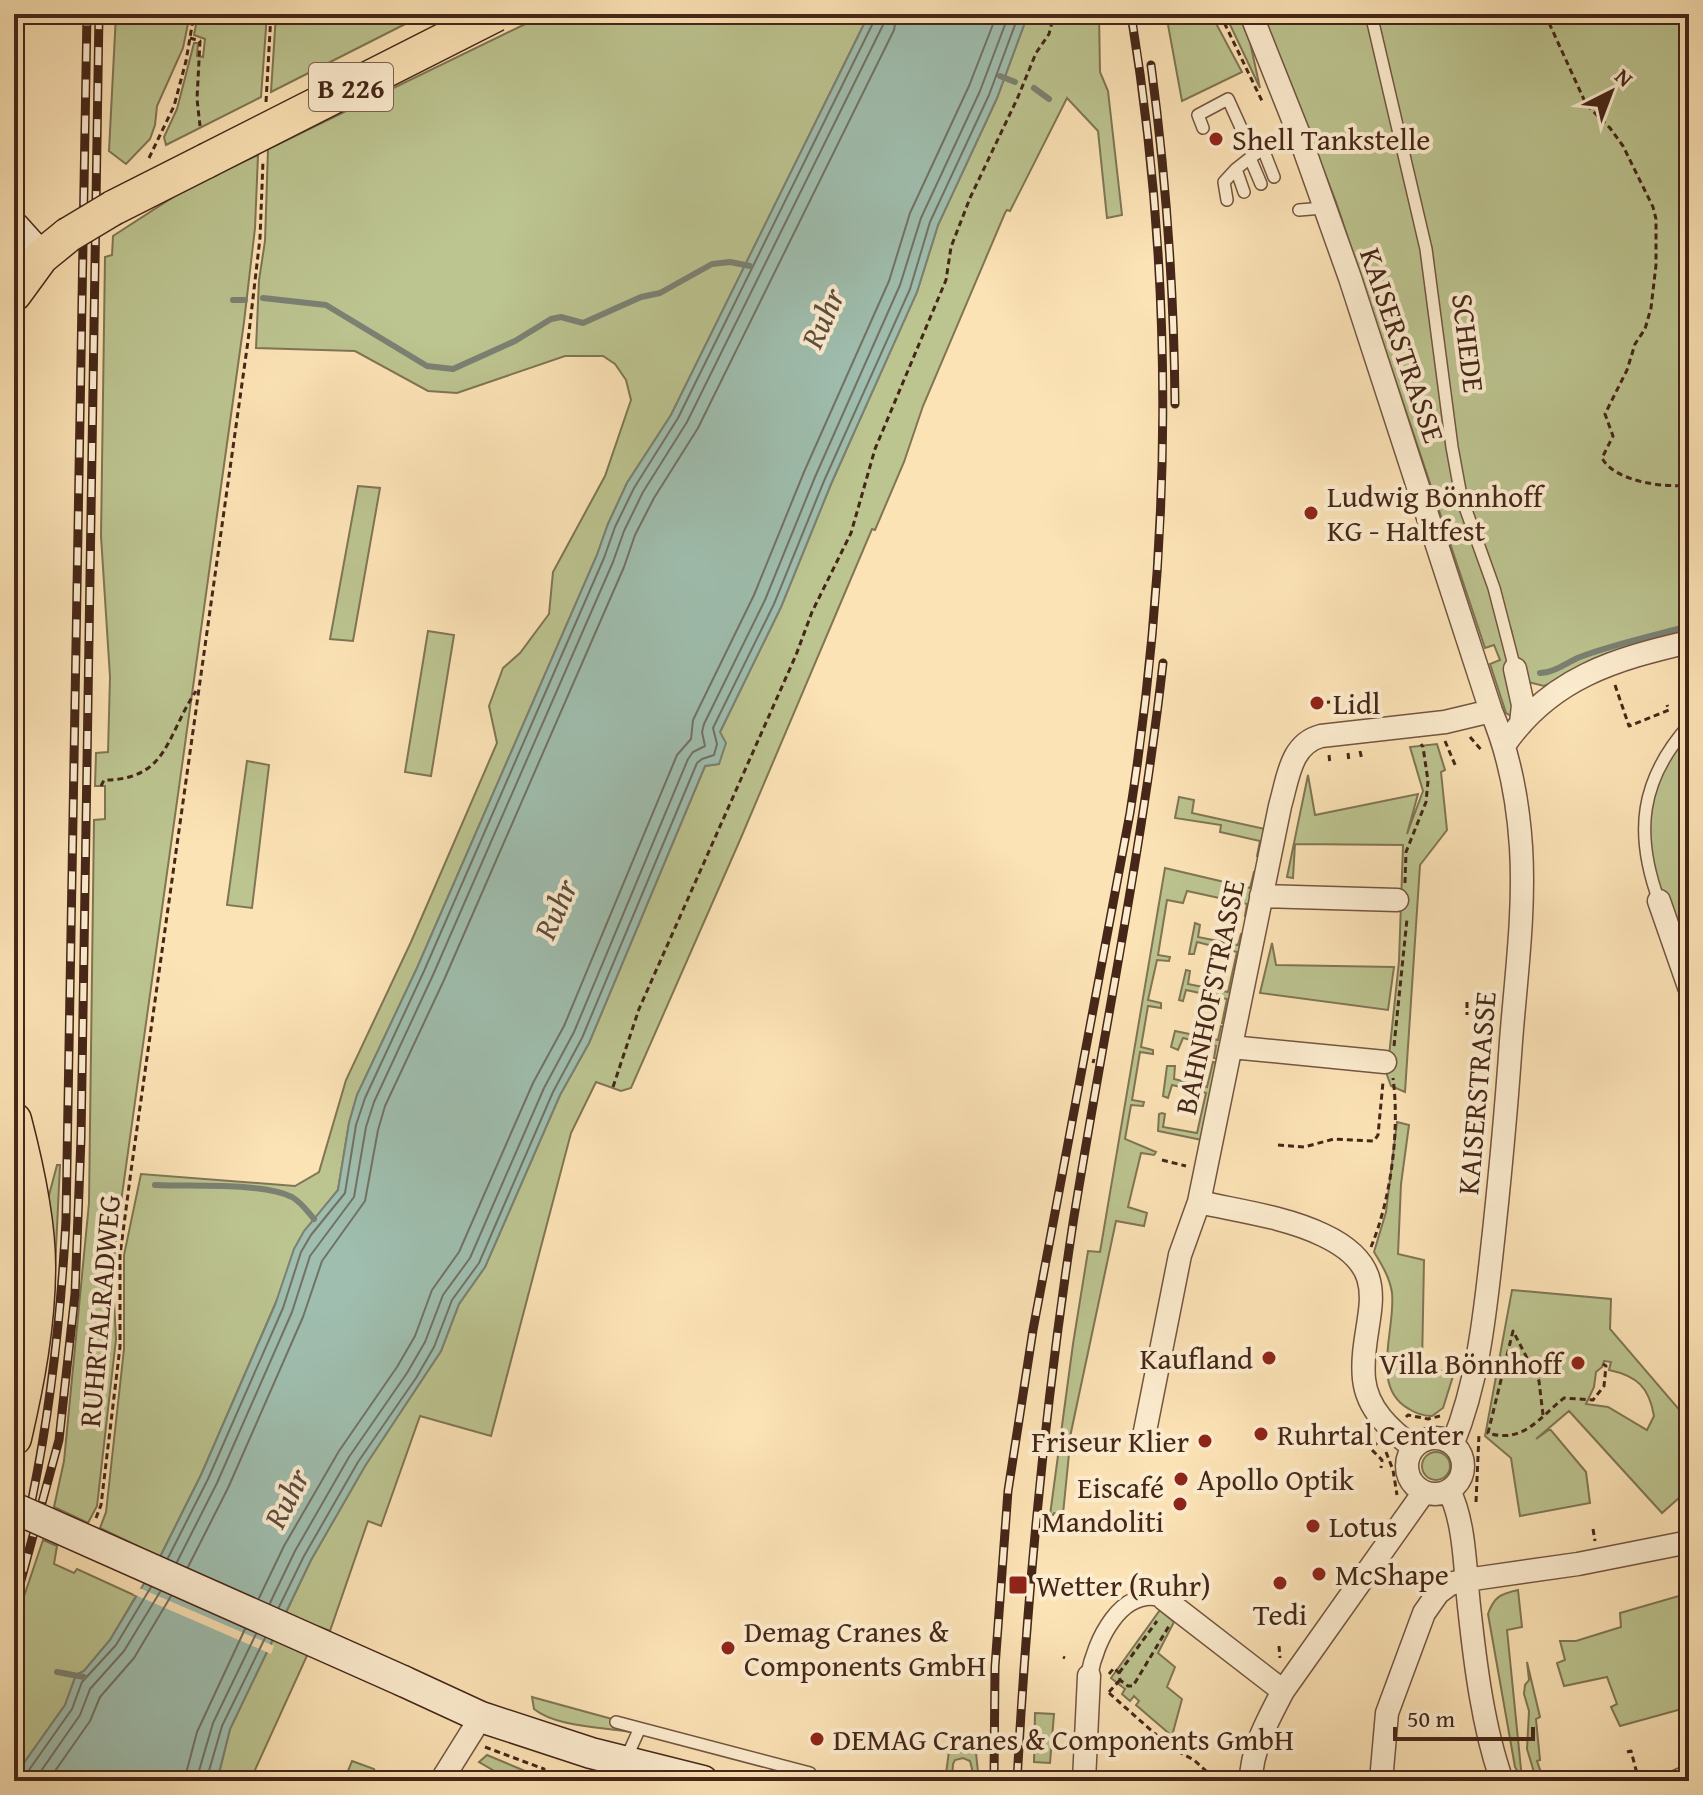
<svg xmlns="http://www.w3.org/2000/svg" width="1703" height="1795" font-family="'Gentium Book Plus',serif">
<rect width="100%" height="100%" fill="#fce3b6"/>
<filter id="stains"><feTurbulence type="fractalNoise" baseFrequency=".0025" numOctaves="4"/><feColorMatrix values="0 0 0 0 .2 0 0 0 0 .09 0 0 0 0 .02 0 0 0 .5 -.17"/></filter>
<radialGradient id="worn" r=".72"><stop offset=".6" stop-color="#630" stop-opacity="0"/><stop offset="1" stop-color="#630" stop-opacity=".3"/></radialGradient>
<path fill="#bcc490" stroke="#807554" stroke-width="2" fill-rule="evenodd" d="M116 14H190L183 48 157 106 155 125 150 139 126 164 109 151Z
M198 14H267L261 97 166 145 164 137 177 109 194 43H198L197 56 203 57 205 39 194 35Z
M276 14H425L271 92Z
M546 14H869L671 415 627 483 608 524 597 555 417 968 357 1095 349 1123 338 1190 325 1206 286 1279 201 1475 160 1557 100 1528 106 1512 124 1349V1255L141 1174 295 1186 319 1172 346 1080 411 942 497 743 489 706 503 668 520 653 549 614 553 572 605 476 631 400 626 380 615 364 603 356H565L457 393 428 391 355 351 256 348 259 280 265 241 268 149Z
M1028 14H1099L1100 72 1108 91 1122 215 1107 218 1098 131 1067 98 1010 211 1007 210 1005 213 923 406 904 462 875 530 872 529 740 840 631 1088 621 1091 596 1082 571 1133 491 1436 420 1416 381 1526 368 1521 330 1631 320 1627 250 1781H212L220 1769 230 1729 311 1560 365 1466 441 1351 459 1304 485 1267 560 1095 589 1043 705 766 719 764 720 732 781 607 831 484 917 292 938 225 997 98Z
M1166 14H1211L1242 72 1182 101Z
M1225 14H1239L1250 42 1260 88Z
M1263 14H1689V633L1628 650 1544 686 1524 681 1520 674 1511 629H1503L1515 697 1511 716 1506 713 1490 664 1500 660 1494 645 1485 648 1336 202Z
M258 155 255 228 244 322 115 1245 113 1282 116 1339 97 1506 88 1523 54 1507 64 1461 89 1203 94 820 105 819V786H95L96 753 108 752 110 677 101 536 105 257 112 255 113 236 195 183Z
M358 486 380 488 353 641 330 639Z
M428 631 454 635 431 776 405 772Z
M1689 728V976C1667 915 1631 846 1656 781 1663 763 1679 745 1689 728Z
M1437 744 1445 770 1441 772 1447 830 1420 865 1405 1092 1391 1086 1387 1075 1399 961 1403 845 1295 844 1293 878 1287 877 1308 775 1315 815 1418 794 1407 834 1423 791 1410 747Z
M247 761 269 765 252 908 227 905Z
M1179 797 1194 800 1192 813 1265 829 1263 858 1257 856 1260 841 1220 832 1221 825 1175 818Z
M1165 868 1250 888 1254 872 1259 873 1250 917 1245 916 1247 904 1187 891 1183 903 1167 900 1158 955 1170 957 1169 961 1157 960 1148 1000 1161 1003V1008L1148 1006 1141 1047 1153 1050V1054L1140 1052 1132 1100 1144 1102 1143 1106 1131 1105 1125 1139 1156 1152 1154 1155 1141 1153 1128 1207 1147 1213 1144 1226 1116 1221 1070 1437 1077 1440 1074 1455 1069 1454 1063 1514 1054 1513 1053 1515H1050L1073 1344 1088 1251 1100 1252Z
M1195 923 1200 925 1198 937 1238 945 1241 934H1246L1226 1024 1222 1023 1227 999 1186 990 1183 1001 1179 1000 1186 970 1190 971 1188 984 1228 992 1237 952 1197 942 1194 954H1189Z
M1272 943 1276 965 1394 967 1388 1010 1260 993Z
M1221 1026 1226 1028 1219 1059 1214 1058 1216 1046 1183 1038 1178 1050 1171 1047 1175 1031 1218 1040Z
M1213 1062 1218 1063 1202 1140 1158 1131 1159 1114 1162 1113 1165 1114 1163 1127 1197 1133 1206 1093 1172 1085 1168 1098 1163 1096 1167 1066H1175L1174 1079 1207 1087Z
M1397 1122 1409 1125 1401 1184 1398 1254 1424 1260 1422 1367 1454 1373 1443 1408 1432 1416C1423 1416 1417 1414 1409 1409 1369 1387 1396 1330 1392 1293 1390 1278 1382 1265 1374 1252L1386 1212Z
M57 1165H60L54 1291 48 1199Z
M14 1208 21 1257V1307L14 1371Z
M1512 1290 1611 1299 1610 1329 1689 1421V1489L1662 1513 1569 1411 1536 1439 1550 1429 1586 1472 1590 1503 1520 1516 1511 1458 1485 1436ZM1604 1361 1611 1362 1609 1370C1637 1376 1649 1387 1654 1416L1647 1430 1608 1407 1586 1404 1594 1387 1596 1372 1602 1367Z
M1422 1466a14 14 0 1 1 28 0a14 14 0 1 1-28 0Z
M43 1540 57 1546 54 1564 74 1573 77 1569 136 1596 110 1640 84 1671 76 1675 65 1705 14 1777V1626Z
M1518 1590 1522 1627 1507 1630 1522 1779 1515 1767 1488 1614C1494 1597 1500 1594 1518 1590Z
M1689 1593V1707L1620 1726 1611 1707 1617 1704 1607 1677 1564 1686 1557 1663 1565 1660 1560 1641H1576L1621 1627 1620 1613Z
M1160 1610 1174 1622 1158 1653 1175 1667 1167 1687 1182 1699 1172 1736 1136 1705 1139 1701 1134 1696 1130 1701 1122 1694 1125 1689 1111 1678Z
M1527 1662 1540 1717 1536 1719 1540 1760 1537 1761 1544 1781 1536 1779 1527 1749 1529 1711 1524 1694 1525 1685 1529 1680Z
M532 1697 612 1719 631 1730 630 1732C602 1727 556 1727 534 1709Z
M1035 1713 1054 1714 1050 1763 1034 1762Z
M949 1751 976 1753 979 1781H975L970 1761 963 1758 955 1760 953 1764 952 1781H945Z
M487 1755 537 1776 538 1781H500L503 1776 479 1762Z
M352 1761 374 1769 378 1781H344Z"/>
<path fill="#9fbeaf" stroke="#7b8173" stroke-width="2" d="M869 14H1028L997 98 938 225 917 292 831 484 781 607 720 732 726 743 719 764 705 766 589 1043 560 1095 485 1267 459 1304 441 1351 365 1466 311 1560 230 1729 220 1769 212 1781H14V1777L65 1705 76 1675 84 1671 110 1640 160 1557 201 1475 275 1305 294 1249 304 1231 338 1190 349 1123 357 1095 417 968 597 555 608 524 627 483 671 415Z"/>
<path fill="#fce3b6" d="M137 1587 265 1642 274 1646 271 1654 133 1594Z"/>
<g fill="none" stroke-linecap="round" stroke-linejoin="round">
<path stroke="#727264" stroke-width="2" d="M168 1558 208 1479 283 1308 301 1252 311 1235 345 1193 356 1125 365 1098 424 971 604 558 615 527 634 488 678 418 874 21 875 14
M177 1562 217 1483 292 1312 310 1256 354 1197 366 1127 374 1102 433 975 613 562 624 531 643 492 687 422 883 25 885 14
M188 1567 228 1488 303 1317 322 1261 365 1201 378 1130 385 1106 444 980 624 567 635 535 654 498 698 428 894 30 897 14
M259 1598 284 1546 339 1451 397 1367 415 1336 432 1290 459 1252 533 1083 564 1026 677 755 691 739 693 720 754 595 804 472 889 281 910 213 969 86 997 14
M270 1603 295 1551 349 1457 407 1373 425 1342 443 1295 470 1258 544 1088 574 1032 688 759 693 752 705 746 702 732 704 724 765 600 815 477 900 285 921 218 980 91 1009 14
M279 1607 304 1556 358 1462 416 1378 434 1347 452 1300 479 1263 553 1092 582 1038 697 763 702 759 714 755 717 744 713 728 774 604 824 481 910 289 930 222 989 95 1019 14
M18 1781 24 1777 72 1709 82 1682 116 1645 151 1587
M34 1781 80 1715 90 1689 124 1651 160 1592
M48 1781 90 1721 100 1697 134 1658 171 1596
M184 1781 197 1732 245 1629
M196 1781 213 1723 256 1634
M206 1781 222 1726 265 1638"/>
<path stroke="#7b8173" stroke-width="6" d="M1000 76 1015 82
M1034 88 1049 99
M263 298 326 305 427 366 453 369 515 341 551 319 561 317 583 323 641 297 660 293 712 264 730 262 750 266
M233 300H245
M1540 673C1554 673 1567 662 1580 657 1615 644 1652 636 1689 626
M155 1185C190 1187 262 1182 292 1197 301 1202 308 1212 314 1219
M57 1672 84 1677"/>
<g stroke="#735540" stroke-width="14">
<path id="service" d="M1371 14 1426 249 1452 447 1461 496 1494 588 1515 669
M1203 128 1198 115 1228 99 1247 141
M1274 177 1263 149 1298 132
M1261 184 1250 158 1263 149
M1244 192 1236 169 1250 158
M1227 200 1224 182 1236 169
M1299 210 1323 208
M1659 901C1634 833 1640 780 1689 725
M616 1722 810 1773
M625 1761 639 1730"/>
</g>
<g stroke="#735540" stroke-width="19">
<path id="pedestrian" d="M1089 1676C1095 1642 1121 1585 1164 1599"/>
</g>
<g stroke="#735540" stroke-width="25">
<path id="minor" d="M1251 14 1298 132 1350 278 1491 711C1509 753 1518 801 1521 847 1525 911 1516 977 1511 1041 1506 1114 1499 1187 1491 1259 1484 1322 1477 1384 1453 1443
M1515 669 1523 705 1521 724
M1505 744C1551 678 1615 659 1689 642
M1261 896 1397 900
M1659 901 1689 987
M1231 1047 1385 1062
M1199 1202C1239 1211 1286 1217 1323 1235 1402 1272 1358 1320 1364 1379 1367 1409 1390 1430 1413 1447
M1407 1466a28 28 0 1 1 56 0a28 28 0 1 1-56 0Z
M1143 1441 1180 1255 1199 1202 1280 806C1288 779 1290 744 1321 736L1445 722 1491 711
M1449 1491C1465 1521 1465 1571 1469 1606 1475 1662 1483 1728 1502 1781
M1164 1599 1283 1691
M441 1781 481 1717
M1084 1781 1089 1676
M1251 1781C1251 1749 1269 1718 1283 1691L1424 1492
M1381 1781 1387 1713 1424 1613 1438 1593 1450 1584 1466 1580 1578 1564 1689 1542
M1678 1781 1689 1776"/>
</g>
<g stroke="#452618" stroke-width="33">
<path id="secondary" d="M14 227 41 257
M403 1681 481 1717 591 1753 703 1781"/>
</g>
<g stroke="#452618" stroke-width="37">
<path id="primary" d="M113 208 206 161
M14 294 41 257 68 235
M14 1120C26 1166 38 1219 38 1266 38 1324 27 1382 14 1438"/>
</g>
<path stroke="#452618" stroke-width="3" stroke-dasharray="6 4" stroke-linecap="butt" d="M1220 14 1262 101
M1545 14 1586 104 1610 128 1623 146 1653 207 1656 219V265L1651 308 1645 329 1635 344 1627 370 1605 414 1613 436 1602 458C1615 482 1665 488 1689 485
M190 38 200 41 197 99 200 126
M266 102 271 14
M149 158 174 106 186 61 194 14
M1615 685 1629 726 1669 710 1667 705
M1317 703 1330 702
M1470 737 1483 752
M1445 741 1456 767
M1360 751 1362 760
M1348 753 1349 761
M1329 755 1330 764
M101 786 104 780C168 780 166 736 196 691
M1405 883 1406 852 1426 802 1428 781 1423 747 1421 744
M1467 1002V1015
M1394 1046 1407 919
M1093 1063 1094 1059
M613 1087 639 1009 796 655 812 612 851 533 875 449 946 280 951 247 970 198 1018 97 1036 53 1049 34 1054 14
M1278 1145 1304 1147 1334 1139 1374 1141 1378 1135 1383 1082
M1162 1160 1186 1166
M1371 1247C1391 1199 1400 1130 1393 1078
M1543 1415 1539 1381 1513 1331 1488 1433C1523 1444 1539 1418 1564 1398L1593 1400 1604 1386 1606 1366 1603 1364
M1406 1417 1408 1415 1428 1419 1440 1416
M1377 1443 1371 1449 1382 1460 1381 1468
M1386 1452 1393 1470 1397 1495
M1476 1502 1479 1434
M96 1518 101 1505 120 1347V1255L131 1171 248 341 260 238 263 161
M1593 1529 1595 1541
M1279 1646 1280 1658
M1063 1657 1065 1658
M1119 1673 1157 1621
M1109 1674 1114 1668 1119 1673 1120 1680 1128 1686H1133L1169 1626
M1109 1692 1120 1680
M1109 1693 1170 1747 1194 1760 1217 1781
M485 1747 544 1769 543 1781
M1627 1752 1631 1751 1639 1781"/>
<use href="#service" stroke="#fdedd0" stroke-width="11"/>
<use href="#pedestrian" stroke="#fdedd0" stroke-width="16"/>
<use href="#minor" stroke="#fdedd0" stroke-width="22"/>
<use href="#secondary" stroke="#fdedd0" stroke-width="30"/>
<use href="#primary" stroke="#fce3b6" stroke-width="34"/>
<g stroke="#452618" stroke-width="9">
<path id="rail" d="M1151 65C1166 177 1174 290 1175 404
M32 1499C51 1406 61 1314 66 1220L87 14
M14 1606 59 1440 75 1294 81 1138 99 14
M994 1781 995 1667 1008 1491 1033 1330 1130 813C1172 545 1175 283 1131 14
M1017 1781C1027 1595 1045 1407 1073 1223 1103 1036 1142 851 1163 663"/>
</g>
<use href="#rail" stroke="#fdedd0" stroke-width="6" stroke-dasharray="18" stroke-linecap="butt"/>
<g stroke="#452618" stroke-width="33" stroke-linecap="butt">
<path id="secondary-bridge" d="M14 1508 403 1681"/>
</g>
<g stroke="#452618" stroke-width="37" stroke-linecap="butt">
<path id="primary-bridge" d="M206 161 496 14
M68 235 113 208"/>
</g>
<use href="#secondary-bridge" stroke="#fdedd0" stroke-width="30"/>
<use href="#primary-bridge" stroke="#fce3b6" stroke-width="34"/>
</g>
<g fill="#8f2418" stroke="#fdedd0" stroke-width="3">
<circle cx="1216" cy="139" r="8"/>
<circle cx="1311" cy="513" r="8"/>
<circle cx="1317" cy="703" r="8"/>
<circle cx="1269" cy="1358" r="8"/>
<circle cx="1578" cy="1363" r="8"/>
<circle cx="1261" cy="1434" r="8"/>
<circle cx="1205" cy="1441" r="8"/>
<circle cx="1181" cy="1479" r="8"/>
<circle cx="1180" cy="1504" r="8"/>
<circle cx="1313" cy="1526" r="8"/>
<circle cx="1319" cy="1574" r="8"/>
<circle cx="1280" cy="1583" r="8"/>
<rect x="1008" y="1575" width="20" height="20" rx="4"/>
<circle cx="728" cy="1648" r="8"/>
<circle cx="817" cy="1739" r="8"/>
</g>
<g text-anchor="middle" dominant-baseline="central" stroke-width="8" stroke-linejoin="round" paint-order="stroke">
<rect fill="#fdedd0" stroke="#7c624f" stroke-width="2" x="309" y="63" width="84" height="48" rx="6"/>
<g font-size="28" font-weight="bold" fill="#452618">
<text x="351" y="87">B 226</text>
</g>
<g font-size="30" fill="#452618" stroke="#fdedd0" text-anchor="start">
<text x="1232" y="139">Shell Tankstelle</text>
<text x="1327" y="496">Ludwig Bönnhoff<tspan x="1327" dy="34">KG - Haltfest</tspan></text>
<text x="1333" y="703">Lidl</text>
<text x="1253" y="1358" text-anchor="end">Kaufland</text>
<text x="1562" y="1363" text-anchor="end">Villa Bönnhoff</text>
<text x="1277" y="1434">Ruhrtal Center</text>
<text x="1189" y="1441" text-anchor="end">Friseur Klier</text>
<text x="1197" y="1479">Apollo Optik</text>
<text x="1164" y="1487" text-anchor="end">Eiscafé<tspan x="1164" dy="34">Mandoliti</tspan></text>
<text x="1329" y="1526">Lotus</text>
<text x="1335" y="1574">McShape</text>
<text x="1036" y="1585">Wetter (Ruhr)</text>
<text x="1280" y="1614" text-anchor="middle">Tedi</text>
<text x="744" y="1631">Demag Cranes &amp;<tspan x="744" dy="34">Components GmbH</tspan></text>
<text x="833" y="1739">DEMAG Cranes &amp; Components GmbH</text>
</g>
<g font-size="30" fill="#452618" stroke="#fdedd0">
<text transform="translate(1469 343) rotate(83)">SCHEDE</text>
<text transform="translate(1403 345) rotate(71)">KAISERSTRASSE</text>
<text transform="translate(1209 997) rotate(-78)">BAHNHOFSTRASSE</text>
<text transform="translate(1476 1093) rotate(-85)">KAISERSTRASSE</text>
<text transform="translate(99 1311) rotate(-85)">RUHRTALRADWEG</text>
</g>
<g font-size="32" font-style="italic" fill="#5c4c3e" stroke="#fdedd0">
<text transform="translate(822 318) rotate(-66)">Ruhr</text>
<text transform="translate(555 909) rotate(-66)">Ruhr</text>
<text transform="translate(286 1498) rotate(-63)">Ruhr</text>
</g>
</g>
<rect width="1703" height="1795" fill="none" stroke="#fce3b6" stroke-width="48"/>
<rect x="16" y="16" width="1671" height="1763" fill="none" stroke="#452618" stroke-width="4"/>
<rect x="24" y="24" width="1655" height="1747" fill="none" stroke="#452618" stroke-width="2"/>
<g transform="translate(1611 92) rotate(42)" stroke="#fdedd0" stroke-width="6" paint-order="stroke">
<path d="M0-6L14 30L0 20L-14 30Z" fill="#452618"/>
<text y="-12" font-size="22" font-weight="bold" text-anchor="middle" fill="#452618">N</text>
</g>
<path d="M1395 1727v12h138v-12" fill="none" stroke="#452618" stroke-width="4"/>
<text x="1407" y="1727" font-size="24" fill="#452618" stroke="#fdedd0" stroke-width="6" paint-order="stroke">50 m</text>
<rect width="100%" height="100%" filter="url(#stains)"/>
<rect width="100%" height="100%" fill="url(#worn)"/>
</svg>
